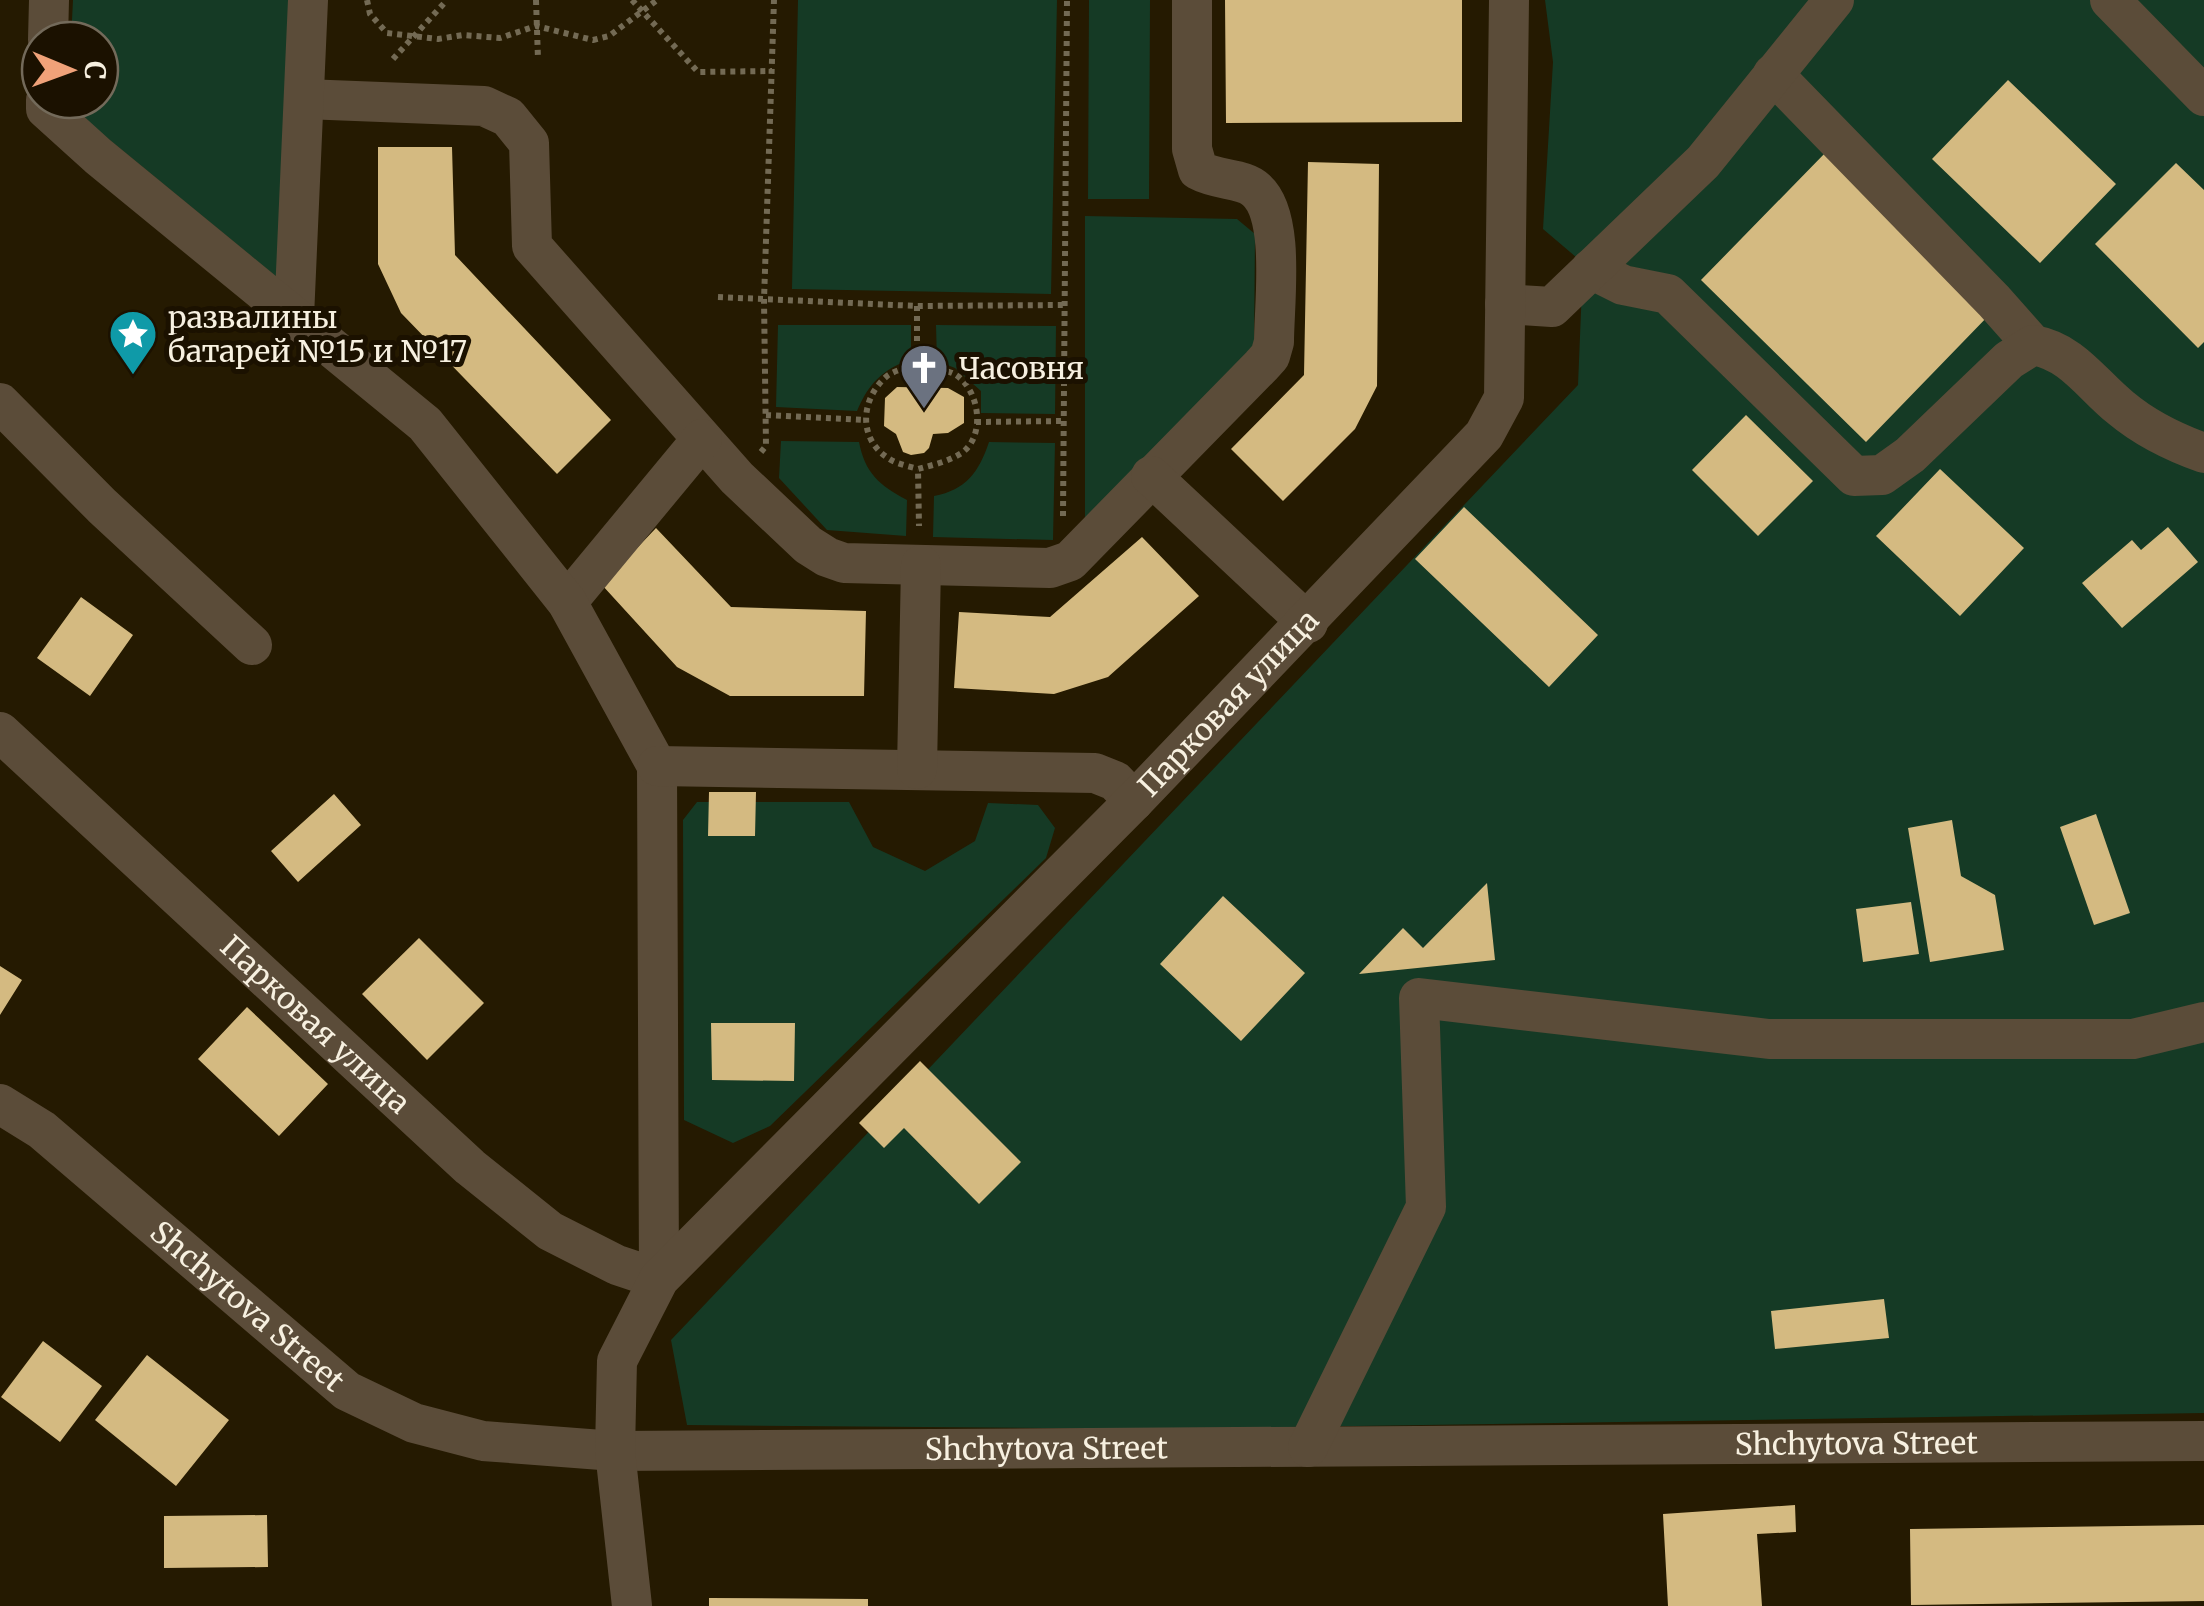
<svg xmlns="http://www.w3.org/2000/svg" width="2204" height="1606" font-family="Merriweather,serif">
<rect width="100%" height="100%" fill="#251a01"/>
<path fill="#153a25" d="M73 0H290L284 283 78 114 71 100H100V40H71Z
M798 0H1057L1051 294 792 289Z
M1089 0H1150L1149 199H1088Z
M1545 0H2204V1413L1161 1429 687 1425 671 1340 1578 385 1583 263 1543 229 1553 62Z
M1085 216 1237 219 1255 234 1254 349 1085 520Z
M778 325H911V359C882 370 869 383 857 411L776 407Z
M936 325 1056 326 1055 414 981 413V391L955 368 937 361Z
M781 441 859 442C865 473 879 485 907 500L906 536 827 530 779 478Z
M989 442 1055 443 1053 540 933 537 934 496C966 490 979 472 989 442Z
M697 802H849L873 847 925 871 975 841 988 803 1038 805 1055 828 1046 858 770 1126 733 1143 684 1120 683 820Z"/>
<path fill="#d4ba81" d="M1225 0H1462V122L1226 123Z
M2008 80 2116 184 2040 263 1932 159Z
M378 147H452L455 255 611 420 557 474 401 313 378 264Z
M1827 151 1992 312 1866 442 1701 280Z
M1308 162 1379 164 1377 386 1355 429 1283 501 1231 449 1304 375Z
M2176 163 2204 190V342L2198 348 2095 244Z
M897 387 948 388 964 397V423L948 433 933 434 929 448 924 453 911 455 903 452 896 434 884 426 885 398Z
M1746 415 1813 481 1758 536 1692 470Z
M1940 469 2024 548 1960 616 1876 536Z
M1464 507 1598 635 1549 687 1415 559Z
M2168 527 2198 562 2122 628 2082 583 2132 540 2141 550Z
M656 528 731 607 866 611 864 696H730L677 667 602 585Z
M1142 537 1199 596 1108 677 1054 694 954 688 959 612 1050 617Z
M81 597 133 635 90 696 37 658Z
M709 792H756L755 836H708Z
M334 794 361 825 298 882 271 851Z
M2096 814 2130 913 2094 925 2060 827Z
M1952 820 1961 876 1995 895 2004 950 1930 962 1908 828Z
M1487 883 1495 960 1359 974 1403 928 1423 948Z
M1223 896 1305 973 1241 1041 1160 964Z
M1911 902 1919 954 1863 962 1856 909Z
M419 938 484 1003 427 1060 362 994Z
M0 966 22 980 0 1015Z
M247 1007 328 1084 279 1136 198 1059Z
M711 1023H795L794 1081 712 1080Z
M920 1061 1021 1162 979 1204 904 1128 884 1148 859 1123Z
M1884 1299 1889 1338 1775 1349 1771 1311Z
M43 1341 102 1386 60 1442 1 1397Z
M147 1355 229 1420 176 1486 95 1420Z
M1795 1505 1796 1532 1757 1534 1762 1606H1668L1663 1514Z
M267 1515 268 1567 164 1568V1516Z
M2204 1525V1601L1911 1605 1910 1529Z
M709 1598 868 1599V1606H709Z"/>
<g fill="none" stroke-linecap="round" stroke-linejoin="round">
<path stroke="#736a54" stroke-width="6" stroke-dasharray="5 5" stroke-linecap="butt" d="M367 0 370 14 387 33 438 39 463 35 500 38 536 26 593 40 609 36 657 0
M536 0 538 59
M632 0 698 72 772 71
M393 59 447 0
M718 297 917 306 1064 305
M917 306V365C928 368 946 369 956 375 979 390 986 434 963 452 950 461 933 465 918 469L919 526
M917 365C907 368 895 370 887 376 861 398 857 438 888 458 896 464 908 466 918 469
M766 415 864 420
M976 422 1063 421
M761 452 766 446 764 300 774 0
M1063 516 1067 0"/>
<g stroke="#5b4c39" stroke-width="40">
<path d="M2110 0 2204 96"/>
<path d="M48 40 49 0"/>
<path d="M1773 74 1994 301 2033 345"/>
<path d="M304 99 484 106 508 117 529 143 532 246 737 478 808 545 827 557 844 563 1050 568 1070 561 1261 366 1270 356 1274 342C1274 304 1286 216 1256 190 1244 178 1218 181 1198 170L1192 149V0"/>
<path d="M1591 269 1623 285 1668 294 1854 476 1882 475 1910 455 2009 360 2033 345C2073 352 2091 384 2121 408 2146 429 2173 442 2204 453"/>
<path d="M1505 304 1552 307 1703 162 1834 0"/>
<path d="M294 317 308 0"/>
<path d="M0 403 102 506 252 645"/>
<path d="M1151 476 1308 623"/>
<path d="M567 602 702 439"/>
<path id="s1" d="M0 732 470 1167 550 1231 617 1265 659 1279 657 766 567 602 425 424 98 156 46 109V100"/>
<path d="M657 766 1095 773 1115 781 1134 801"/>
<path d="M917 769 921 565"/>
<path id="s2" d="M0 1104 42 1130 347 1391 414 1423 483 1441 615 1451 2204 1441"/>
<path d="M1308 1447 1426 1207 1419 998 1769 1039H2133L2204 1022"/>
<path id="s3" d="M632 1606 615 1451 617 1361 659 1279 1134 801 1484 435 1504 398 1509 0"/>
</g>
</g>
<defs>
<g id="sight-pin" transform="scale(2.5)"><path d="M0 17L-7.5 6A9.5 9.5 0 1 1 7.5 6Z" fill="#0f9aa8" stroke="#1b1100"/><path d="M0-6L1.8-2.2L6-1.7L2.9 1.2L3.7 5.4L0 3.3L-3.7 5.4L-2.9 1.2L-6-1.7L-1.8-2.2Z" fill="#fff"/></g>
<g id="church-pin" transform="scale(2.5)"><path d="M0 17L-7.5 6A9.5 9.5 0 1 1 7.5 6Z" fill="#6b7280" stroke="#1b1100"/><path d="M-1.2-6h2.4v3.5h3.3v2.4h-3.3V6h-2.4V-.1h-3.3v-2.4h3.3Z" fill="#fff"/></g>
</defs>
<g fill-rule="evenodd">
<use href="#sight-pin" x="133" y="334"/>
<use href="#church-pin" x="924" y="368"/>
</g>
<g text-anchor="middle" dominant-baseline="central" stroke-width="10" stroke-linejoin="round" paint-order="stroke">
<g font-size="30" fill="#f7f0e0" stroke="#1b1100" text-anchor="start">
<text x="168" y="317">развалины<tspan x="168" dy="34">батарей №15 и №17</tspan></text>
<text x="959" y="368">Часовня</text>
</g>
<g font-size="30" fill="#f7f0e0" stroke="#1b1100">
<text stroke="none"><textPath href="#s3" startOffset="1148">Парковая улица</textPath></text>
<text stroke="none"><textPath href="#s1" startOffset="430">Парковая улица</textPath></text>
<text stroke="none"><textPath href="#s2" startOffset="320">Shchytova Street</textPath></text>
<text stroke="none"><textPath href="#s2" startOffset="1970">Shchytova Street</textPath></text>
<text stroke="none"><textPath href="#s2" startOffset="1160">Shchytova Street</textPath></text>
</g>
</g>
<g transform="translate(70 70) rotate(91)"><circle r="48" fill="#1b1100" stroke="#736a5a" stroke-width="2.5"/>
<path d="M0-8L18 38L0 25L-18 38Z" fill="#f0a279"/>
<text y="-15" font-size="28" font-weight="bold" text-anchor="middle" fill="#f7f0e0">С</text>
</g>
</svg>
